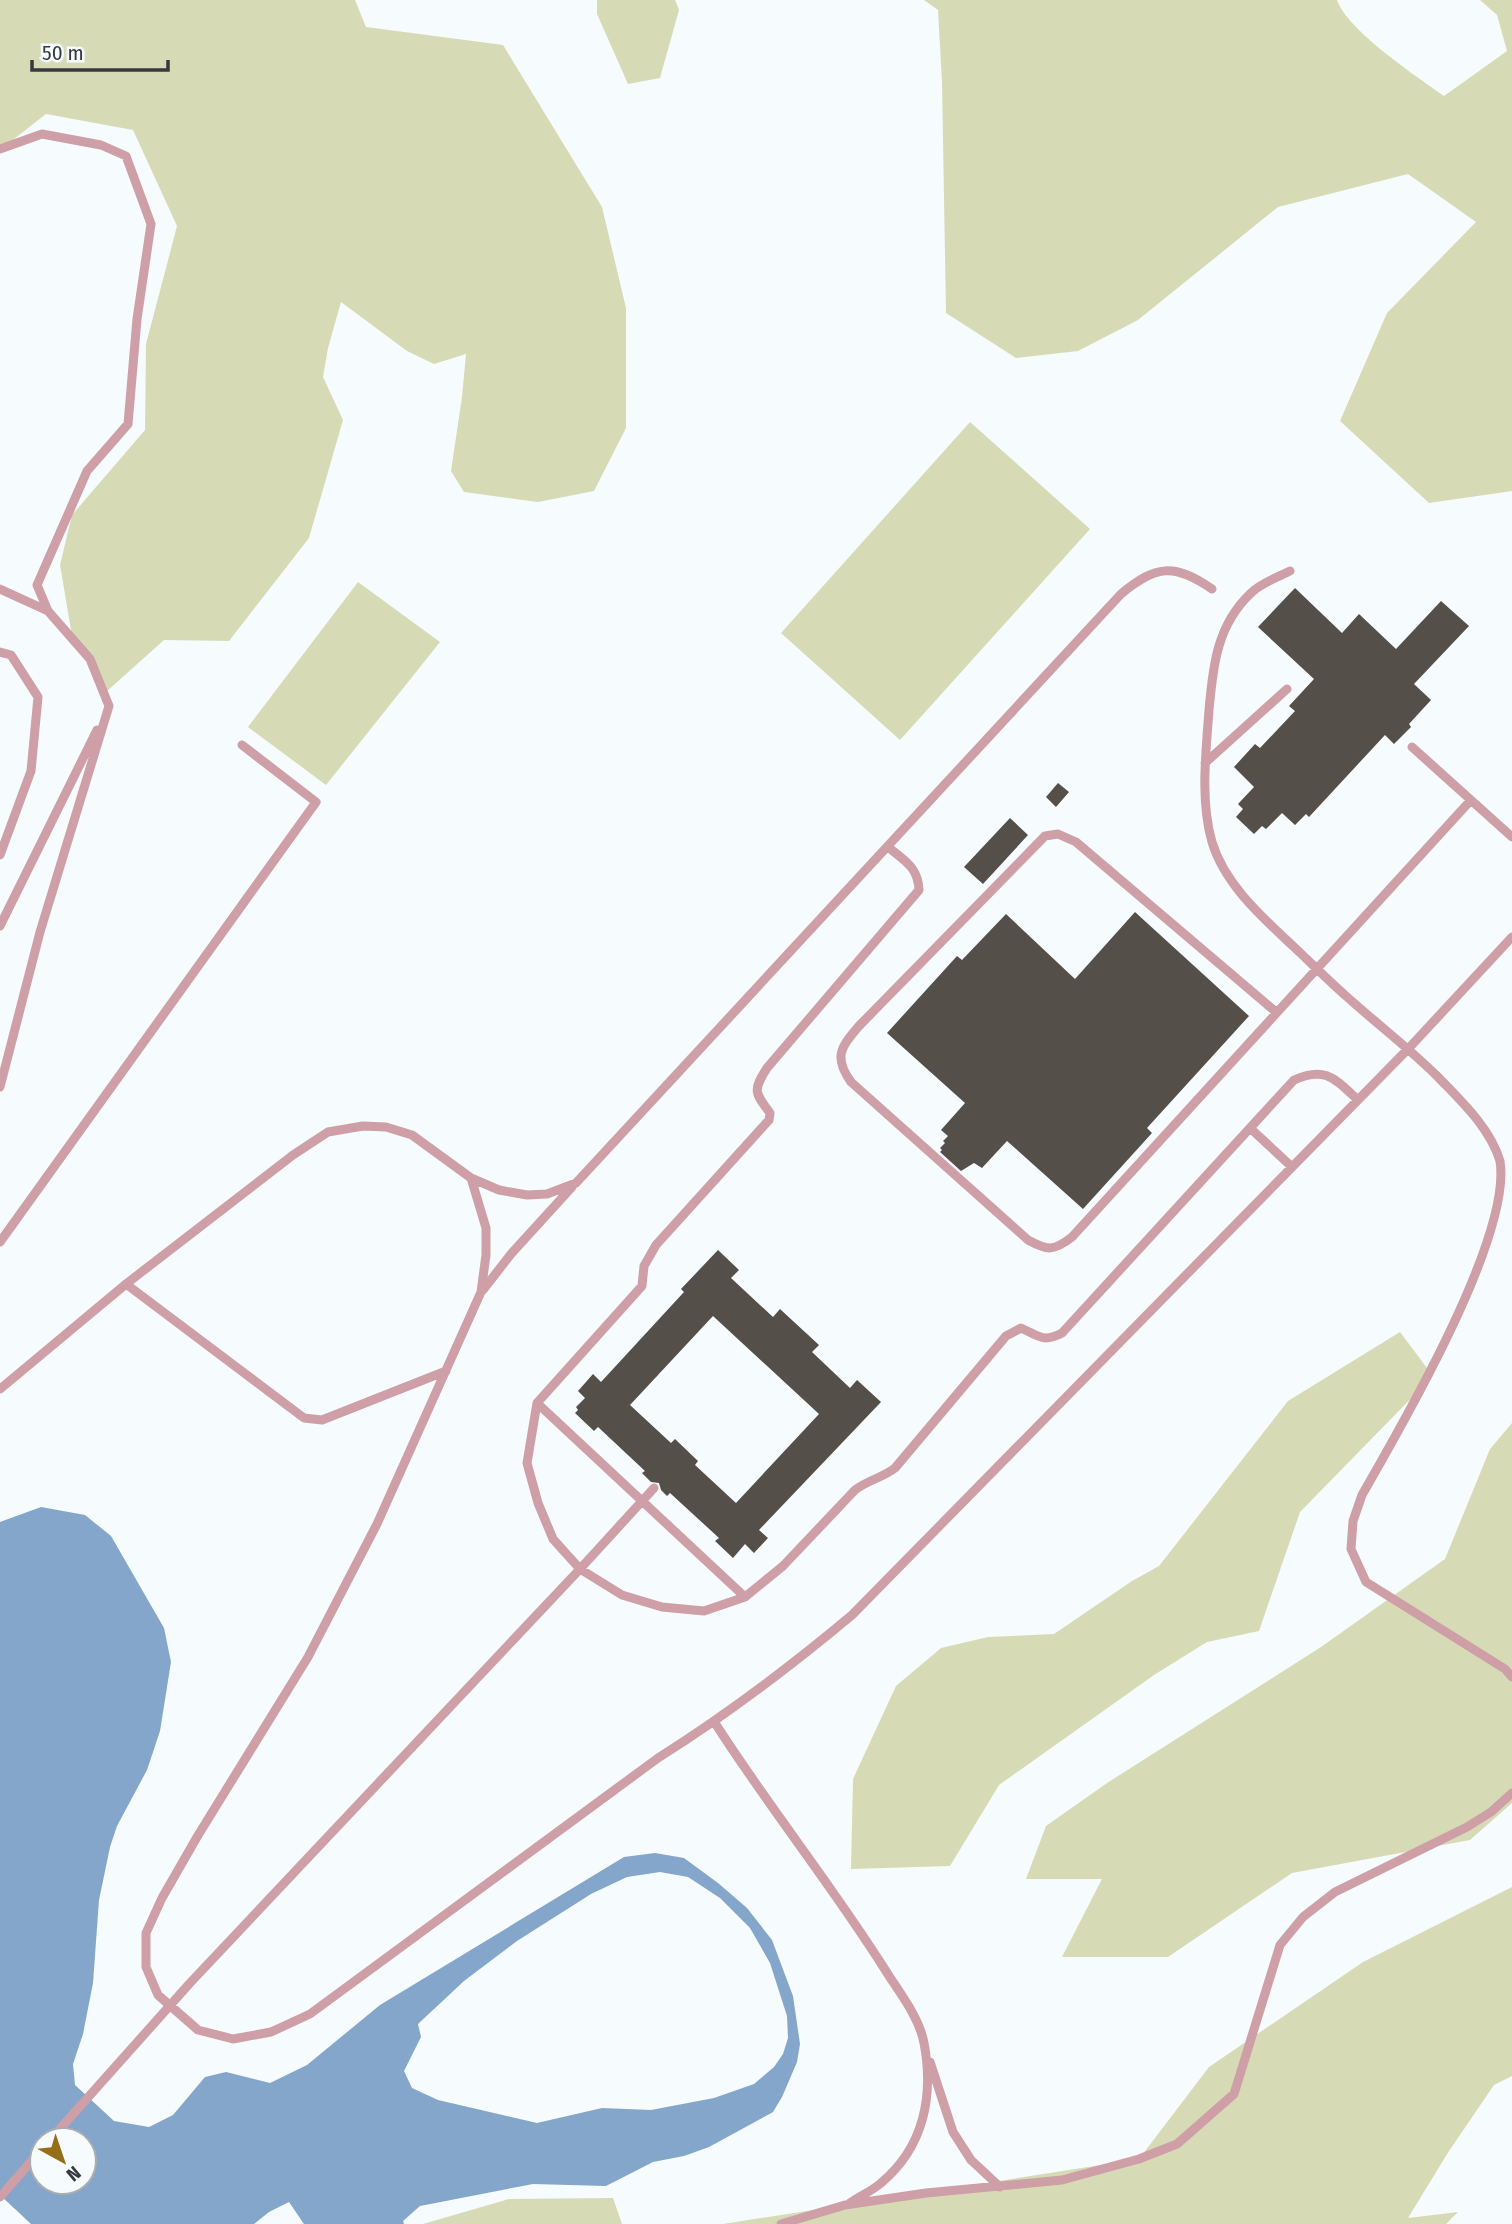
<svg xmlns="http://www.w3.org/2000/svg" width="1512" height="2224" font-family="'Fira Sans Condensed',sans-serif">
<rect width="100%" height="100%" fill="#f6fbfe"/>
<path fill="#d6dbb6" d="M0 0H355L366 27 503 45 602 207 626 308V428L594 491 538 502 464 492 451 471 462 397 466 354 434 364 407 351 341 302 328 348 323 377 343 420 309 538 229 641 164 640 106 692 72 636 60 565 72 515 145 430 146 344 177 226 133 130 46 114 0 150Z
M597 0H675L679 10 660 78 628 84 597 14Z
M924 0H1337C1347 30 1416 76 1444 96L1507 51 1497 15 1480 0H1512V491L1429 503 1340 421 1387 313 1476 222 1408 174 1278 207 1138 320 1078 351 1016 358 946 313 942 82 938 10Z
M970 422 1090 529 900 740 781 633Z
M358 582 440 642 326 785 248 727Z
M1400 1332 1433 1376 1300 1512 1259 1631 1207 1642 1154 1675 999 1785 950 1866 851 1869 853 1779 896 1686 941 1648 988 1637 1054 1634 1132 1581 1159 1566 1288 1401Z
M1512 1423V1803L1470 1840 1292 1873 1168 1957H1062L1102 1879H1026L1046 1826 1107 1783 1321 1647 1445 1559 1490 1449Z
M1512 1887V2076L1494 2085 1449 2151 1408 2218 1458 2212 1446 2224H723L1139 2159 1209 2067 1363 1962Z
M613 2198 622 2224H423L509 2199Z"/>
<path fill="#83a6ca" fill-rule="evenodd" d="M41 1507 85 1515 111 1536 164 1628 171 1662 160 1731 147 1770 117 1826 110 1847 99 1900 93 1983 83 2034 73 2064 75 2085 114 2121 149 2127 173 2115 205 2077 226 2072 270 2083 307 2065 380 2005 624 1857 655 1853 684 1858 718 1883 747 1908 772 1940 793 1996 800 2044 797 2062 782 2097 773 2112 709 2147 684 2156 653 2162 606 2186 533 2184 420 2206 403 2221 404 2224H304L289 2202 269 2212 254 2224H31L0 2195V1522ZM660 1872 688 1877 720 1898 750 1928 770 1963 787 2016 788 2038 783 2054 774 2067 754 2084 714 2098 651 2110 602 2108 537 2123 438 2100 412 2088 404 2071 421 2037 418 2024 464 1981 517 1941 591 1894 627 1877ZM42 2140H84V2182H42Z"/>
<path fill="#554f4a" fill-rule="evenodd" d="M1295 588 1342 633 1359 614 1396 649 1441 601 1469 626 1414 684 1431 700 1409 724 1411 727 1394 744 1385 735 1309 817 1306 814 1295 825 1282 813 1266 829 1262 826 1254 834 1236 817 1243 809 1238 804 1254 787 1234 767 1255 744 1260 748 1295 711 1289 706 1314 679 1258 627Z
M1058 783 1069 792 1056 807 1046 797Z
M1010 818 1028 835 983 884 964 867Z
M1135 912 1249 1016 1147 1128 1152 1133 1083 1209 1007 1141 982 1168 974 1163 961 1171 940 1152 942 1150 940 1148 945 1143 943 1141 948 1136 941 1130 965 1103 887 1033 957 956 962 960 1006 914 1075 979Z
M718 1250 739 1270 731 1278 773 1317 780 1309 819 1345 812 1352 850 1388 857 1380 881 1402 759 1530 768 1538 754 1553 745 1544 733 1558 715 1541 719 1538 670 1493 667 1496 661 1490 659 1483 651 1482 642 1473 645 1471 598 1427 594 1431 575 1413 578 1410 576 1407 585 1398 578 1391 593 1374 601 1382 684 1292 681 1289ZM713 1316 819 1414 736 1503 695 1465 698 1461 675 1439 671 1443 630 1405Z"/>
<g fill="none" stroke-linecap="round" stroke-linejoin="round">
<path stroke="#ce9fa6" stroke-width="9" d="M0 149 42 134 101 145 126 156 151 224 137 319 128 424 87 471 37 585 48 611 90 659 109 706 40 932 0 1087
M1290 571C1278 577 1261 583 1251 593 1217 625 1213 665 1209 710 1206 752 1200 801 1212 842 1225 885 1263 918 1294 947 1311 963 1328 980 1346 996 1377 1024 1409 1048 1438 1077 1462 1102 1490 1128 1500 1161 1512 1237 1401 1427 1362 1495L1353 1521 1351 1549 1366 1582 1505 1669 1512 1677
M0 589 48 611
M0 652 11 655 38 697 31 771 0 855
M1412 747 1512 837
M1205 763 1287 689
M888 847C905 861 918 867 919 890L767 1068C753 1090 754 1092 770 1113L769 1120 656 1245 644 1266 642 1286 537 1403 527 1463 538 1503 553 1539 580 1569 622 1595 662 1607 704 1611 745 1597 783 1566 855 1490C868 1480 882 1478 895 1468L1006 1336 1021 1328C1039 1336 1043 1343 1062 1333L1294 1080C1326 1066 1335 1079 1358 1100
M0 926 97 730
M1276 1012 1076 842 1058 834 1045 836 859 1026C841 1047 833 1057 851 1082L1028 1240C1048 1251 1054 1251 1072 1237L1471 800
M1250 1128 1292 1167
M471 1178 486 1228V1255L481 1292 377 1524 308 1657 197 1837 162 1898 146 1933V1967L158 1995 198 2030 233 2039 271 2032 310 2014 658 1758C726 1715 790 1667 852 1615L1409 1048 1512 937
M0 1242 316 802 242 745
M126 1284 304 1418 322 1420 446 1371
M483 1290 511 1254 572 1187
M0 1389 126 1284 293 1155 328 1132 363 1126 386 1127 412 1135 471 1178 499 1190 527 1195 547 1194 576 1183 1121 594C1156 565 1174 563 1212 589
M537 1403 745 1597
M715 1723C768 1806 831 1884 884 1968 898 1991 919 2016 924 2043 934 2096 924 2147 881 2183 872 2191 860 2196 850 2203
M930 2062 953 2132 971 2160 1000 2187
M50 2140 190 1983 580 1569 654 1488
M0 2197 42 2149
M781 2224 845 2205 926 2193 1062 2180 1139 2159 1177 2144 1234 2094 1280 1945 1303 1917 1335 1892 1467 1827 1491 1812 1512 1793"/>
</g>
<g transform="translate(63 2161) rotate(140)"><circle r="33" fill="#f6fbfe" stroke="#aaaeb1" stroke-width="2"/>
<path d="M0-5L12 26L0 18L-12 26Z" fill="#966d19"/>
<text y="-10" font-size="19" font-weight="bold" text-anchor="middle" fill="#373a3d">N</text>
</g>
<path d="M32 60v10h136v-10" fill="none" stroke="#373a3d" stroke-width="3.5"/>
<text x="42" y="60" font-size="21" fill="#373a3d" stroke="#f6fbfe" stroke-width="5" paint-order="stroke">50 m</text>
</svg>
